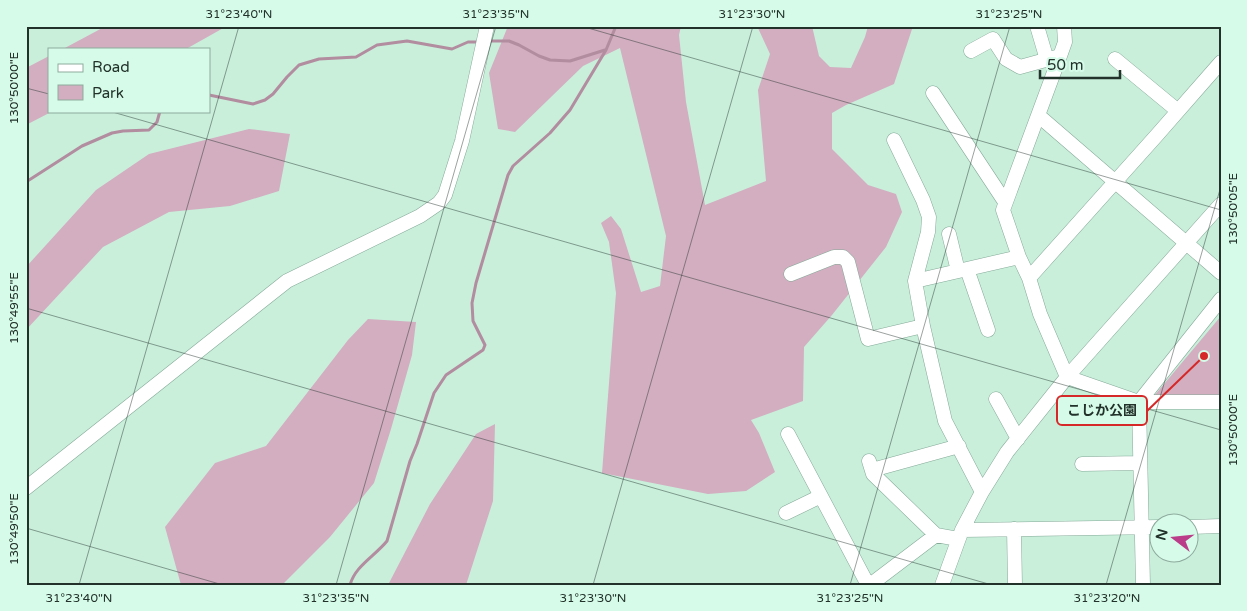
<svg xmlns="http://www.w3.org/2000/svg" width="1247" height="611" font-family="'Varela Round','Noto Sans JP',sans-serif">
<rect width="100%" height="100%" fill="#c9efdb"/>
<path fill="#d2aec0" d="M106 26H227L186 49H63Z
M508 26H681L679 35 686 102 705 205 766 181 758 90 770 54 757 26H812L819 56 830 67 851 68 865 37 868 26H913L894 84 846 105 832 113V149L868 185 896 194 902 212 886 247 832 315 804 347 803 401 751 420 759 433 775 472 746 491 708 494 602 473 616 293 609 242 601 223 611 216 621 229 641 292 660 286 666 236 620 48 583 66 515 132 498 129 489 73Z
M49 56V111H53L26 125V68Z
M249 129 290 134 279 191 230 206 169 212 103 247 26 330V267L96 190 149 154Z
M1221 316V398L1154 396Z
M368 319 416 322 412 355 391 429 374 483 330 537 282 585H181L165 527 215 463 266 446 348 340Z
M495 424 493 501 466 585H388L430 504 476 434Z"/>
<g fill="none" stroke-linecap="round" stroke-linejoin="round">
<path stroke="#b28c9f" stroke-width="3" d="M488 41H509L519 45 539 56 550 60 570 61 605 50
M209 95 253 104 265 100 273 94 287 77 299 65 319 59 356 57 377 45 407 41 452 49 468 42H479
M26 182 82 146 112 133 123 131 149 130 157 122 160 111
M350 585C355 566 375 556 387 541L410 461 417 444 434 393 446 375 483 350 485 345 473 321 472 303 476 283 508 175 513 166 550 133 570 110 606 50 616 26"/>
<g stroke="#85aa98" stroke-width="15">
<path id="minor" d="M1037 26 1047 60
M1064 26 1065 42 1060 56 1003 210 1019 257 1029 278 1040 314 1067 377 1139 402H1221
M971 51 993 39 1006 59 1020 67 1060 56
M1115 59 1178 111
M933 93 1005 202
M1039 116 1221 273
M894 140 923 200 929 217 928 232 915 281 1019 257
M949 234 958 271
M967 269 988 330
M791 274 834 257H843L848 262 868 339 923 326 945 421 982 492
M1029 278 1157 135 1221 62
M915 281 923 326
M996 399 1018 439
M788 434 868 585
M869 461 873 474 936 535
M1082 464 1140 463
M872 470 959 446
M26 488 287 281 420 216 439 203 445 195 462 141 487 26
M786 513 821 496
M1190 527 1221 526
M1014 529 1015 585
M962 530 1160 527
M870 585 936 535 958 539
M942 585 962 530 982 492 1007 452 1067 377 1221 204
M1143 585 1139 402 1221 299"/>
</g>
<use href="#minor" stroke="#fff" stroke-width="14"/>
</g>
<path fill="none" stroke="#22312a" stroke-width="1" stroke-opacity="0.45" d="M581 26 1221 210M26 88 49 94M109 111 1221 430M26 308 992 585M26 528 223 585M79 585 239 26M336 585 496 26M593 585 753 26M850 585 1010 26M1106 585 1221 186"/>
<path fill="none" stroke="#d62828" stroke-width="2" d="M1204 356L1147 411"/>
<circle fill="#d62828" stroke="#d6fce9" stroke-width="2" cx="1204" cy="356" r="5"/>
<rect fill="#d6fce9" stroke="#d62828" stroke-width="2" x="1057" y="396" width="90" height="29" rx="5"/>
<g font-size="14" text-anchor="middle" font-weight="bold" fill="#22312a">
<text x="1102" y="415">こじか公園</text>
</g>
<rect width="1247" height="611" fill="none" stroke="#d6fce9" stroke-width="55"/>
<rect x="48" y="48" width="162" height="65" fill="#d6fce9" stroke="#8eab9d"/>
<rect x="58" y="64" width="25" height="8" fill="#ffffff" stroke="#8eab9d"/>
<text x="92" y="72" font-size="15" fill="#22312a">Road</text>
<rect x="58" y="85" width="25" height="15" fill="#d2aec0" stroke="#8eab9d"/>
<text x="92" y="98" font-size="15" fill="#22312a">Park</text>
<g transform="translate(1174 538) rotate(286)"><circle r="24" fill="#d6fce9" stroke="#8eab9d"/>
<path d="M0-4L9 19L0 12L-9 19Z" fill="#bb3d8a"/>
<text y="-8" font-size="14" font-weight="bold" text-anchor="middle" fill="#22312a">N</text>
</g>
<path d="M1040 70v8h80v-8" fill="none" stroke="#22312a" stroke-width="2.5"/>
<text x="1047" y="70" font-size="15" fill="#22312a" stroke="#d6fce9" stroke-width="4" paint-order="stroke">50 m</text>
<rect x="28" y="28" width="1192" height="556" fill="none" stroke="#22312a" stroke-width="2"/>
<g font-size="12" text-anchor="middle" fill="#22312a">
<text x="239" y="18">31°23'40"N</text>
<text x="496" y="18">31°23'35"N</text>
<text x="752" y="18">31°23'30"N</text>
<text x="1009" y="18">31°23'25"N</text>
<text transform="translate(14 88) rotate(-90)" y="4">130°50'00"E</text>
<text transform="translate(1233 209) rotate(-90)" y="4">130°50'05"E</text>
<text transform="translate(14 308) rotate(-90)" y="4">130°49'55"E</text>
<text transform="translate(1233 430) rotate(-90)" y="4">130°50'00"E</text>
<text transform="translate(14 529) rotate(-90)" y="4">130°49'50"E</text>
<text x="79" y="602">31°23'40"N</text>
<text x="336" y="602">31°23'35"N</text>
<text x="593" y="602">31°23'30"N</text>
<text x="850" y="602">31°23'25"N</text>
<text x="1107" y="602">31°23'20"N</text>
</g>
</svg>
